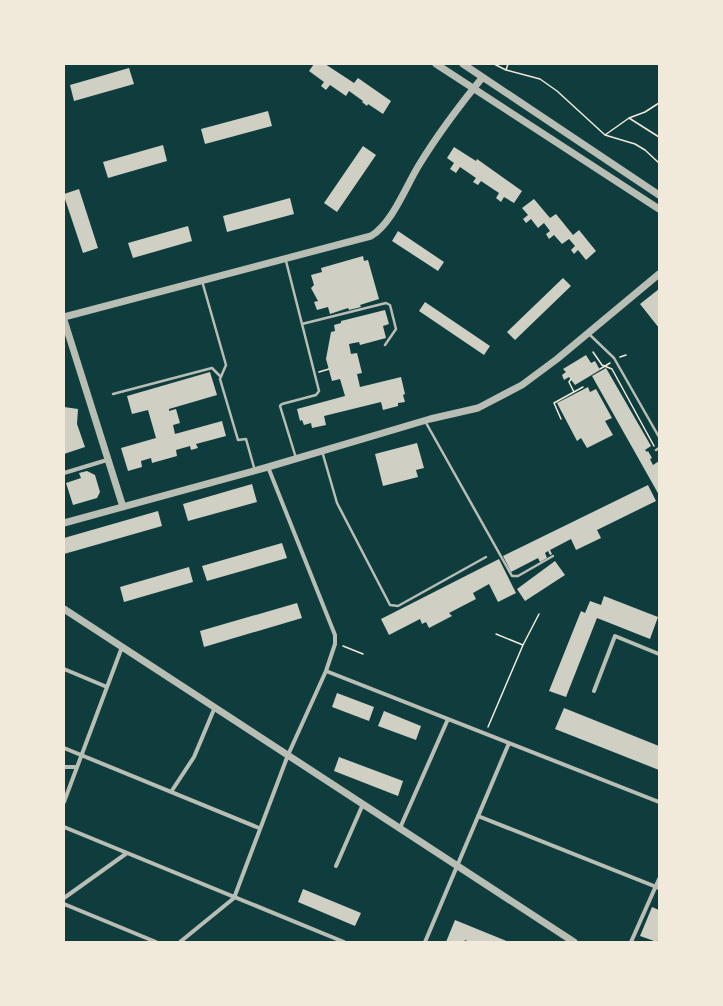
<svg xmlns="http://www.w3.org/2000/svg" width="723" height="1006" font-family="'Public Sans',sans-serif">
<rect width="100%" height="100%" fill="#0f3d3e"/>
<path fill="#cfcfc3" d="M314 64H325L354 83 358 78 391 101 383 114 368 104 367 106 362 102 363 101 349 91 346 96 330 85 326 90 321 86 324 82 309 71Z
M129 68 134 84 74 101 70 85Z
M268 111 272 126 205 144 201 129Z
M163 145 167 161 108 178 103 162Z
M363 146 376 155 337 212 324 203Z
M454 147 476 161 477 159 522 191 514 203 504 197 501 202 496 198 499 193 481 181 478 185 473 182 476 178 460 167 456 173 450 169 454 163 447 158Z
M79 189 98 248 83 253 64 196V194Z
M290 198 294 214 227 232 223 216Z
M534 199 550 218 556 214 573 235 579 230 596 251 586 260 578 250 574 254 571 250 575 246 569 239 562 244 554 235 549 239 546 234 550 231 544 223 538 228 531 219 526 223 523 219 528 215 522 208Z
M188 226 192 241 133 258 128 243Z
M398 231 444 262 438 271 392 241Z
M363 256 364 261 368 260 379 299 360 305 361 307 349 310 348 308 330 314 328 307 317 310 314 302 318 301 311 288 314 285 311 275 322 272 321 268Z
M563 278 571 286 515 340 507 332Z
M659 289V328L640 304Z
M425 302 490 346 484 355 419 311Z
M385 310 389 324 383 326 386 338 360 345 359 342 349 344 351 354 357 353 362 373 357 374 360 387 401 377 405 394 403 395 405 402 398 403V406L383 410 381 402 324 416 326 425 312 428 311 423 304 425 302 420 300 421 297 409 345 396 340 379 332 381 326 359 331 332 335 331 334 325 341 323V321Z
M586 355 591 363 595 361 600 370 575 385 569 377 564 380 562 375 566 372 563 369Z
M606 368 651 446 645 450 647 452 648 451 652 458 650 459 653 465 659 461V495L592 376Z
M210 372 217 395 169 409V411L176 409 180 423 173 425 175 434 222 421 226 436 196 444 198 448 191 450 190 446 176 450 177 456 152 463 151 458 141 461 142 467 128 471 121 448 156 438 148 410 132 414 127 396Z
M588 387 590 392 596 389 612 418 605 421 613 435 587 448 581 438 577 441 557 403Z
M64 407 78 409 77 424 85 447 64 454Z
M417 443 424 468 416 470 418 477 383 486 375 454Z
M87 471 95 475 100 492 97 498 73 505 66 483 81 478 79 473Z
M252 484 257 502 188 521 183 504Z
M648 485 656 501 597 530 601 538 576 550 571 539 550 550 552 554 550 555 548 551 545 553 547 558 540 562 538 558 511 572 503 556Z
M158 511 162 526 64 554V538Z
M282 543 287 558 207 581 202 566Z
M499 559 516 593 498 602 489 584 473 593 476 599 449 613 452 616 429 628 426 622 422 624 420 619 389 635 381 619Z
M555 561 565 575 525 601 517 589Z
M189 567 193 582 124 602 120 587Z
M604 596 658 617 650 639 597 618 566 697 549 691 581 611 585 613 590 601 601 605Z
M297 603 302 618 204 647 200 631Z
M337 693 374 707 369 721 332 707Z
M564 708 659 746V770L555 729Z
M384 711 421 726 416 740 378 726Z
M339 757 403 781 398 796 334 771Z
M303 889 361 913 355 926 298 902Z
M652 907 659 910V938L657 942 640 936Z
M455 920 509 942H469L465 940 464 942H446Z"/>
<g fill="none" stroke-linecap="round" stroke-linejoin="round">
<path stroke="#f1e9da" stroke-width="1.5" d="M494 64 506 70 540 79 557 91 605 135 635 144 645 150 659 163
M506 70 508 64
M629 118 659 137
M605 135 629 118 645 112 659 103
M593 352 602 365 612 369 654 446
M620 357 626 355
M600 369 610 363
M319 372 329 369
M571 379 569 382 574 392
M561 419 554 403 583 387
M496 634 523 645
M343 646 363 654
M488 727 523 645 539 614"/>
<path stroke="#b8beb3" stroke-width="2.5" d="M286 261 319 391 316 395 282 404 280 406 296 458
M202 281 226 365 220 379 238 440 246 439 255 471
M302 324 386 303 390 305 396 329 385 345
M589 334 614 358 659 437
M113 394 212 368 220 376
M425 421 512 576H518L553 556
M656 450 659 448
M322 451 337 503 390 605 398 606 486 557"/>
<path stroke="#b8beb3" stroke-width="4" d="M268 467 335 635V644L326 671
M64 473 107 460
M64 669 107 687
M594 691 615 636 659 654
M64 748 259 828
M64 767H77
M171 792 194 757 215 707
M64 802 122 647
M478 816 659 888
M64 827 344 942
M400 828 448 719
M336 866 363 804
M64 898 127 853
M64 904 156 942
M180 942 234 898 288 755 326 671 659 802
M425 942 509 743
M631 942 659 879"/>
<path stroke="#b8beb3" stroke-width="7" d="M436 64 659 209
M463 64 659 195
M64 317 371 236C392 224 406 186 419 165 438 134 459 106 482 78
M64 320 123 507
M64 523 268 467 430 419 478 408 522 385 557 359 659 274
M64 609 574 942"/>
</g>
<rect width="723" height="1006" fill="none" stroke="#f1e9da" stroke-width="130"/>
</svg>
